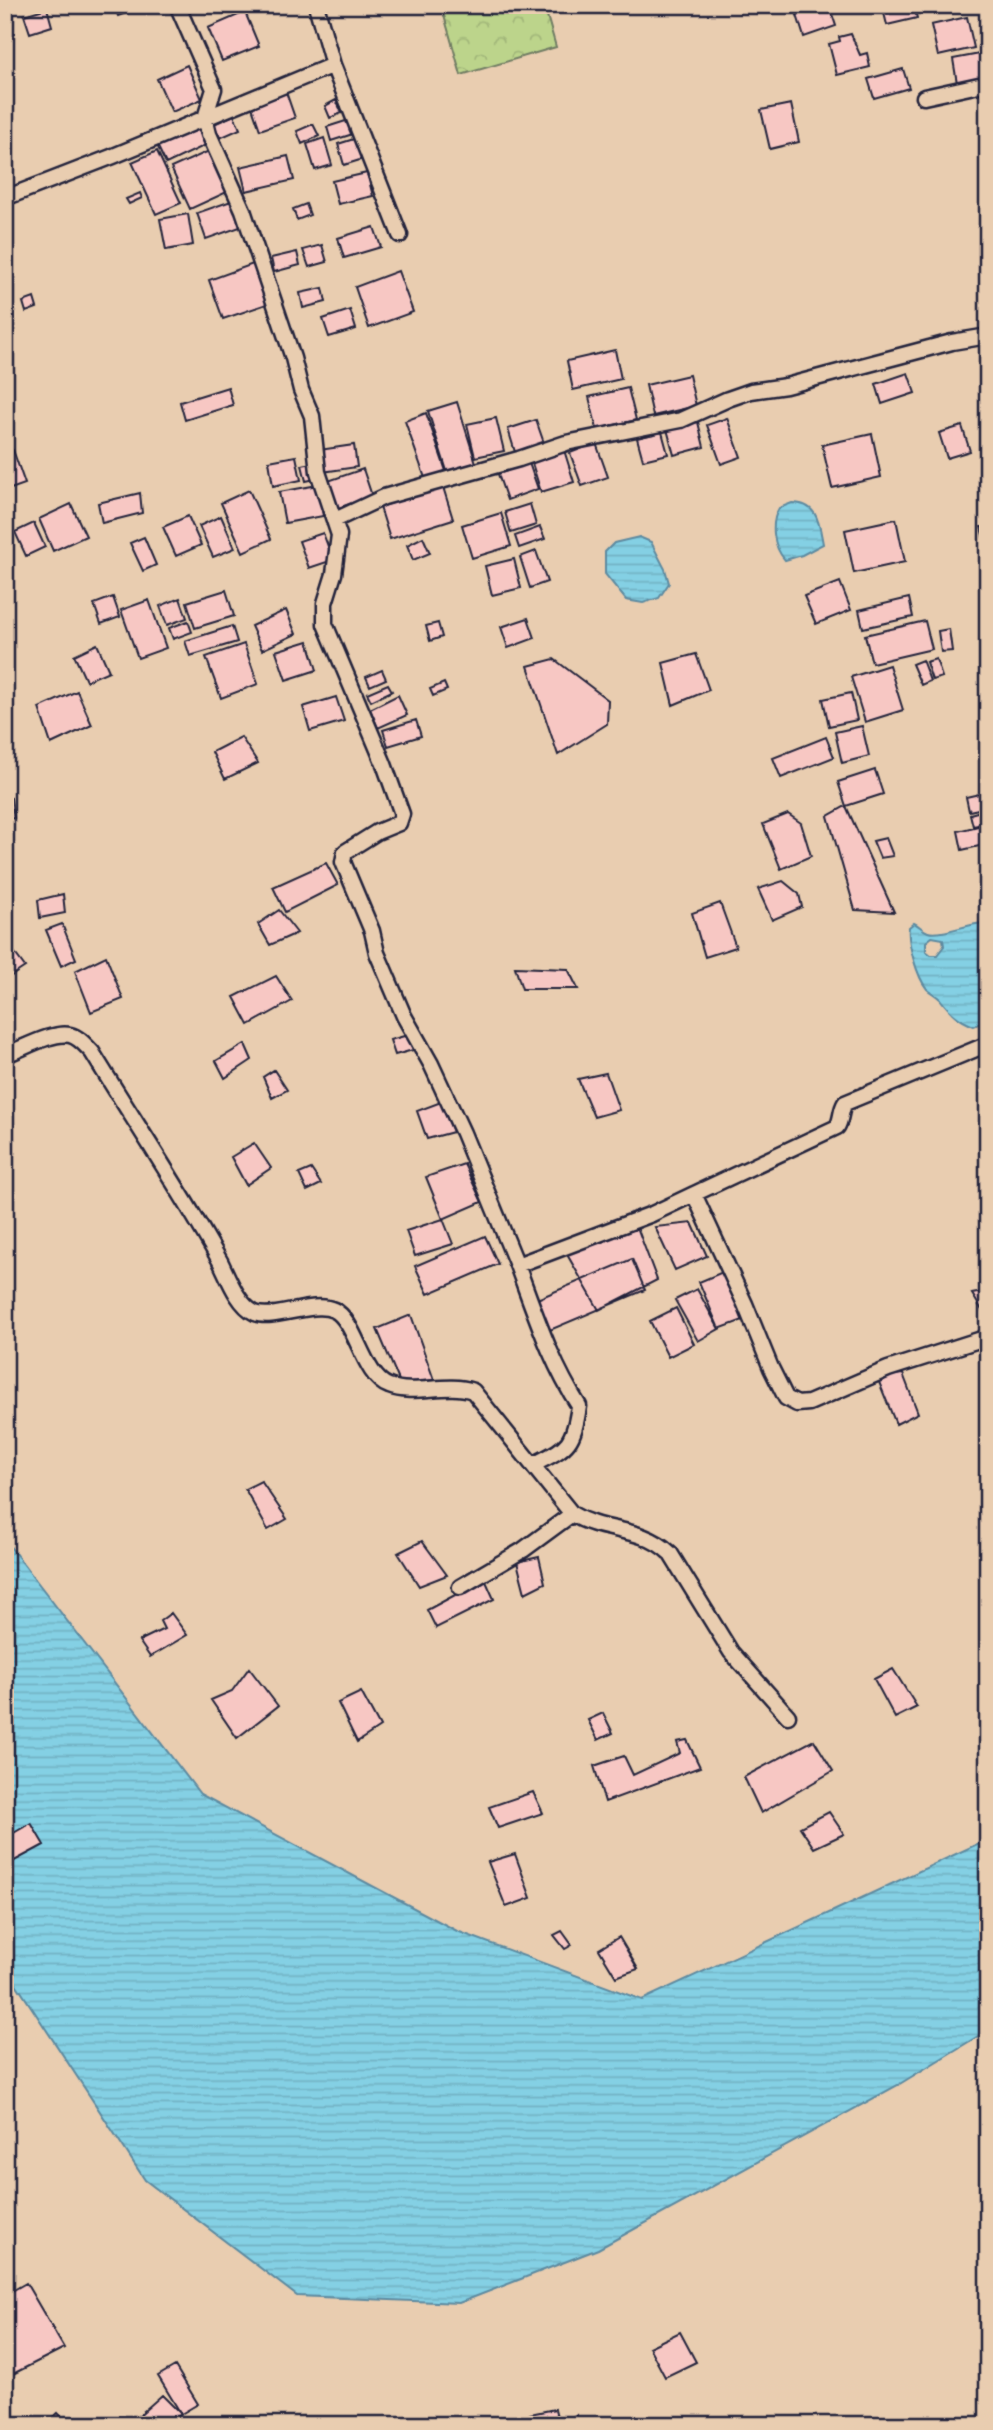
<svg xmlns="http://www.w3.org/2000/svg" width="993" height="2430" font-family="Dekko,sans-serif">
<defs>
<pattern id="forest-crowns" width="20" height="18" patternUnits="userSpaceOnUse" patternTransform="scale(1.75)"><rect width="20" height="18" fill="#bcd48b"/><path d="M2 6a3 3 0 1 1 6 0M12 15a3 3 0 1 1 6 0" fill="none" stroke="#a1b679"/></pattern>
<pattern id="water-rules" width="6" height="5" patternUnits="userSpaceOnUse" patternTransform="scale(1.75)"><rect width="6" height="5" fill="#84d0e4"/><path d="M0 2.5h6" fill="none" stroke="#72b2c4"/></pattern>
</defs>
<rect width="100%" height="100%" fill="#e9cdb0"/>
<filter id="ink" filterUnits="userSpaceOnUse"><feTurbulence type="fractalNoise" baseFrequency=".0143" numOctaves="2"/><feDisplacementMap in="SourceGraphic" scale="14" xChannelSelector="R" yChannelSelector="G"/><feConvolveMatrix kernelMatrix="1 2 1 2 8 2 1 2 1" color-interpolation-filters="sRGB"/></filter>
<g filter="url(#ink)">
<path fill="url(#forest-crowns)" stroke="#6f7b63" stroke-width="2" d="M441 5H544L556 47 461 75Z"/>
<path fill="url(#water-rules)" stroke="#5d8aa0" stroke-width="2" fill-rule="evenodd" d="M792 503C818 503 819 523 823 544L802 555 785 560C773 547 770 523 779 508Z
M639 537 651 542 665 569 669 583 659 598 643 603 626 600 605 574V552L614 543Z
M914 923C919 925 922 930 928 932 939 936 968 924 983 923L988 927V1020L974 1026C958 1020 950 1012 940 999 936 995 931 993 927 989 917 977 907 942 909 927ZM932 937 943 939 944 946 937 955H931L926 951V942Z
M5 1540 200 1794 457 1931 642 2000 988 1839V2030L898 2085 598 2249 459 2303 297 2296 145 2180 5 1967Z"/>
<path fill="#f7c7c3" stroke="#22223b" stroke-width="2" d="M114 5H149L118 16Z
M826 5H829L836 26 804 37 797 15Z
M882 5H913L917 18 887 25Z
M47 8 52 26 30 33 24 15Z
M245 12 259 46 222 61 208 28Z
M967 17 974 48 938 56 931 25Z
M851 34 860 55 867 53 870 67 837 75 829 44 840 41 839 37Z
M988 39V63L980 42Z
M980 54 985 78 957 83 953 59Z
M187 65 202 99 172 112 157 79Z
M903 69 909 88 874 98 868 79Z
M285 89 295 118 260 130 250 101Z
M336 100 342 113 330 118 325 106Z
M791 104 799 142 770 149 761 110Z
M234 115 240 129 220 138 214 124Z
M352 119 356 133 331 141 327 127Z
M197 124 206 145 166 164 156 143Z
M313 124 319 136 302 144 297 131Z
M324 138 332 165 315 170 307 144Z
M357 138 363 159 344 165 338 144Z
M157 151 181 203 156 214 132 162Z
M209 151 227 192 190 209 171 168Z
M288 156 294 180 246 191 240 167Z
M367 173 373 196 338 204 332 181Z
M140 193 142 198 129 204 126 199Z
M234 200 243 226 206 239 197 213Z
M306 204 310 215 297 220 293 209Z
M188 214 193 245 166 250 160 219Z
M374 227 381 247 344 258 338 238Z
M322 245 327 262 309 267 303 250Z
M297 252 300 265 274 272 271 258Z
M253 264 267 304 223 319 209 280Z
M398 271 413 312 369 328 355 287Z
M323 288 326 302 303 308 300 293Z
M34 298 37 308 26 312 23 302Z
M350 310 356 329 329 337 323 319Z
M615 350 621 379 573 390 567 361Z
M908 373 915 393 882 404 876 384Z
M689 375 696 406 653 416 646 385Z
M228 387 233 405 185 420 180 402Z
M628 388 636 420 597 429 589 397Z
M457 402 476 463 447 471 428 411Z
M426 413 446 471 425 478 405 421Z
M496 418 504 451 475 457 467 424Z
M727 418 741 457 721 464 707 425Z
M536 420 544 443 515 452 508 429Z
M698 422 704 447 674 455 667 429Z
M962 426 970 451 947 458 939 433Z
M662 432 668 454 643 460 637 438Z
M872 434 881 477 832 488 822 445Z
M596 443 608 477 582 486 570 453Z
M354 445 357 467 322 472 319 450Z
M13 450 25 484 5 491V453Z
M564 450 574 482 541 492 531 460Z
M296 456 301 480 273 486 269 461Z
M312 463 315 479 306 481 302 465Z
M529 463 538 489 507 500 498 474Z
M363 469 372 496 338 508 328 481Z
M318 485 323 516 285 523 279 492Z
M443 487 453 519 390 539 380 507Z
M249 490 271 539 243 552 221 503Z
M140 493 142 513 102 523 98 503Z
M71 504 86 536 53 551 39 519Z
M530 504 536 525 511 533 505 512Z
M501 513 511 546 472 558 462 525Z
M188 516 201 545 176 556 163 527Z
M221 516 235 548 213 557 199 526Z
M896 519 905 562 854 573 845 530Z
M34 523 45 547 26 556 15 532Z
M540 527 545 539 519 548 515 536Z
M981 527H988V555Z
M323 533 333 560 309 568 299 541Z
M144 537 156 565 143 571 130 543Z
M423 537 430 553 413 560 407 545Z
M536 551 547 582 530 588 520 557Z
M514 559 521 588 492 595 485 566Z
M840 582 851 610 816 624 804 596Z
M226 590 234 616 195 628 187 602Z
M113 597 120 617 101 624 94 604Z
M180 598 187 618 167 625 160 606Z
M909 598 913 617 863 628 859 610Z
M149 600 166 648 138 658 121 610Z
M286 610 296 634 262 650 251 626Z
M528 618 535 638 508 648 501 627Z
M188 621 192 632 173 639 169 628Z
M925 621 932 649 872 663 865 635Z
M438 623 442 637 430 641 426 626Z
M232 626 237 642 190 656 185 641Z
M949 629 952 651 941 652 938 631Z
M308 641 317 670 286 680 276 651Z
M97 644 109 671 86 681 74 655Z
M244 644 258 684 221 698 206 657Z
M696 654 709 690 673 705 663 663Z
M554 659 608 700 607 724 558 755 528 666Z
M936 659 942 677 932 680 926 662Z
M922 660 930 681 921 685 912 664Z
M889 665 903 710 865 722 851 677Z
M382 670 386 679 370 686 366 677Z
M444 683 447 690 433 696 430 689Z
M388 684 392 691 371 701 367 693Z
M77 691 92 725 51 744 39 708Z
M851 693 857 720 829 726 823 699Z
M398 695 407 715 378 728 370 709Z
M336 697 344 721 310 731 303 707Z
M416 720 421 736 388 746 383 730Z
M862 726 869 756 842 763 835 732Z
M241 737 258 763 225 779 212 752Z
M826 737 834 757 781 778 773 758Z
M875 770 883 794 846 806 838 782Z
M988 792V807L969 811 966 797Z
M11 798 14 818 5 820V799Z
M846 806 894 912 855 910 828 816Z
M988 809V823L973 826 970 814Z
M788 814 801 823 811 856 781 869 763 824Z
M986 824 988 844 962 850 958 831Z
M886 838 893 856 880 858 873 841Z
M326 863 338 885 285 912 273 887Z
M783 881 799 894 802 907 772 920 758 889Z
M63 894 65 913 40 918 38 900Z
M720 903 736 947 705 957 692 913Z
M279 910 297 933 270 945 258 924Z
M62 924 76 959 61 966 46 930Z
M5 940 25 967 10 977 5 970Z
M106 956 123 999 91 1012 75 971Z
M515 967 568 969 578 989H522Z
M276 976 292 1001 249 1025 234 997Z
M408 1035 413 1050 395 1055 390 1040Z
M245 1044 252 1060 225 1078 216 1061Z
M274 1070 287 1090 272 1098 263 1077Z
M606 1073 619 1110 594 1117 578 1079Z
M441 1102 453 1132 427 1139 417 1111Z
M254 1143 271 1168 246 1185 231 1157Z
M464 1164 482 1202 443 1219 426 1177Z
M311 1169 321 1184 307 1191 299 1174Z
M443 1219 453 1244 415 1256 406 1231Z
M692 1223 707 1256 675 1270 655 1227Z
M637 1227 657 1280 599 1310 565 1251Z
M485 1236 498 1264 428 1294 415 1266Z
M632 1259 645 1290 550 1330 537 1299Z
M725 1271 746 1319 719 1329 699 1282Z
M697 1289 719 1329 698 1341 675 1300Z
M988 1291V1320L972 1294Z
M676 1308 694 1344 668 1357 650 1321Z
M411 1315 434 1380 400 1383 377 1329Z
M903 1374 918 1413 896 1424 877 1377Z
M261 1481 287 1519 268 1530 245 1489Z
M422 1541 447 1575 419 1586 398 1553Z
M539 1557 545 1583 525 1593 517 1562Z
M485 1579 494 1599 436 1628 427 1610Z
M171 1613 187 1635 150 1657 139 1641 164 1629 160 1621Z
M249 1668 278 1706 237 1738 211 1700 232 1691Z
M893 1669 917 1707 895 1718 874 1679Z
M361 1692 380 1727 357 1742 338 1703Z
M603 1713 613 1733 598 1740 588 1720Z
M687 1740 700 1767 605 1802 594 1766 624 1756 633 1775 680 1753 677 1742Z
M814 1740 833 1771 761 1813 744 1777Z
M533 1792 543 1813 498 1828 489 1807Z
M829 1812 844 1834 814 1848 800 1827Z
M31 1823 44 1845 5 1866V1838Z
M515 1854 531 1898 506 1907 488 1862Z
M562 1931 572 1945 565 1949 554 1935Z
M619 1937 638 1969 616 1977 599 1949Z
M26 2283 64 2348 5 2378V2295Z
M680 2332 696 2362 665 2377 649 2347Z
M175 2366 198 2404 181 2414 158 2376Z
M162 2395 181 2414 169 2425H128Z
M555 2409 559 2425H532L530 2414Z
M58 2413 69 2425H45Z
M576 2415 581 2425H560V2424Z
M608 2418 612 2425H593Z
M683 2418 687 2425H665Z"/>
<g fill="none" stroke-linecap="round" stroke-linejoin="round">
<g stroke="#22223b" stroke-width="19">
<path id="street" d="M177 5 214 89 205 118 209 134 243 210 293 358 301 390 312 416 318 472 339 535 334 574 325 603V624L384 764 402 814 399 823 377 832 345 852 343 862 372 931 377 953 404 1016 431 1064 463 1133 517 1265 652 1214 694 1194 745 1304 771 1368 786 1398 797 1404 809 1403 888 1369 988 1337
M316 5 333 65 400 235
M924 97 988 83
M5 198 111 157 333 65
M335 520 384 497 519 459 566 443 681 420 728 399 751 391 786 386 952 342 988 336
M5 1055C22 1049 53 1031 70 1035 79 1037 85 1045 92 1052 134 1121 180 1189 220 1261 228 1277 238 1305 255 1313 274 1321 312 1300 334 1310 356 1320 363 1377 389 1386 414 1396 446 1382 473 1391L572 1514C604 1534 640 1525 670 1553L731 1652 788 1716
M694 1194 837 1127C842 1119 840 1111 845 1103L988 1044
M517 1265C535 1313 551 1363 579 1406 573 1447 567 1447 533 1465
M460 1587 523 1550 572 1514"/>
</g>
<use href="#street" stroke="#e9cdb0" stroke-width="14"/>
</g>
</g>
<rect width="993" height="2430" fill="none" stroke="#e9cdb0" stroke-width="28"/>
<rect x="14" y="14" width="965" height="2402" fill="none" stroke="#22223b" stroke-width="2.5" filter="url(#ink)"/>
</svg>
